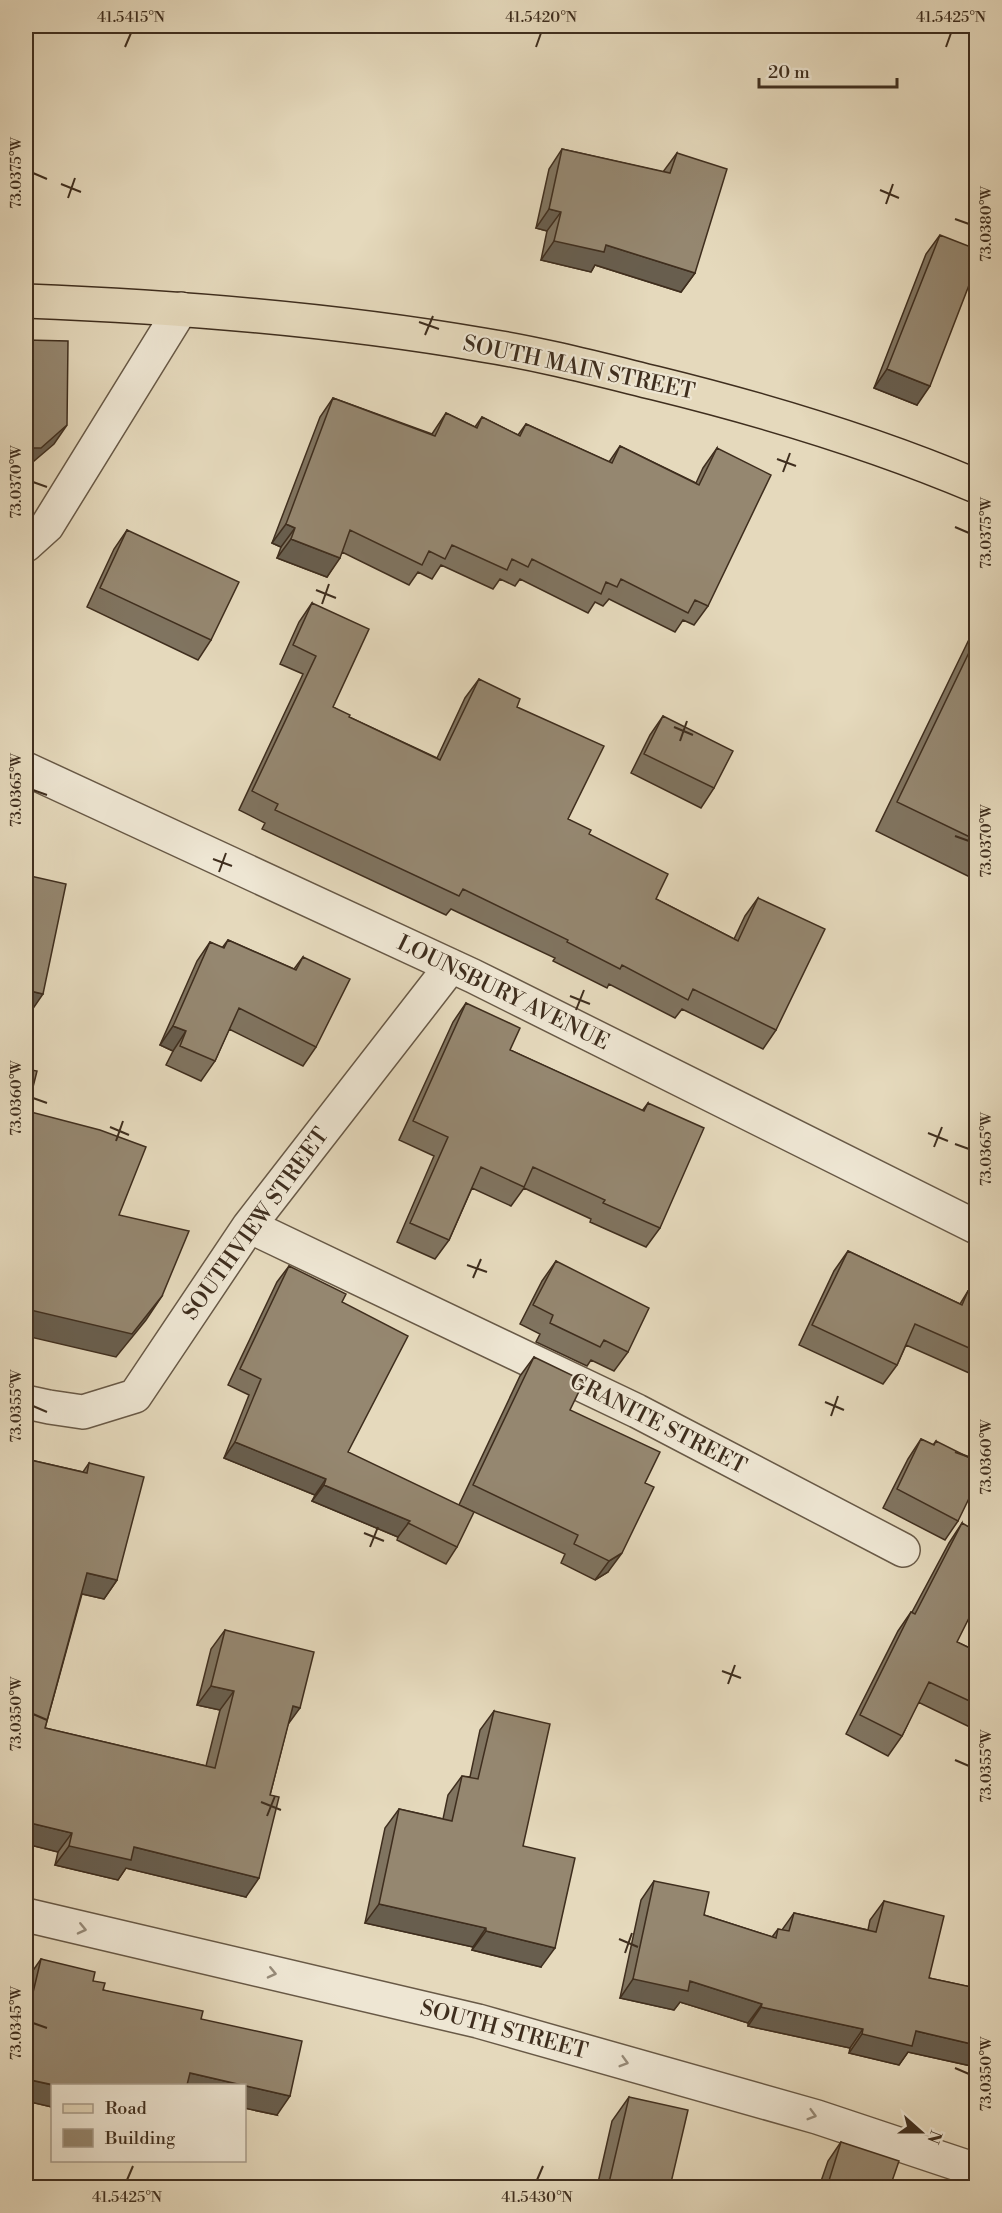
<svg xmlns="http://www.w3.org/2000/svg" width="1002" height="2213" font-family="'Libre Bodoni',serif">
<rect width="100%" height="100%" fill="#e5d9bc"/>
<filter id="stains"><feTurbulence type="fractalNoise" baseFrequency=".00333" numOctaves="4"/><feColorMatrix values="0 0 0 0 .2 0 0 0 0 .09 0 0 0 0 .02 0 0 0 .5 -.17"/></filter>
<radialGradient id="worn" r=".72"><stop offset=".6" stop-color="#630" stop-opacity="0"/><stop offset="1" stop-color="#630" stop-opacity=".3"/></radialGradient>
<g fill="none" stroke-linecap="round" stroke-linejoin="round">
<g stroke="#685946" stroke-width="36">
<path id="minor" d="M26 545 47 526 181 309
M26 769 473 976 976 1227
M249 1226 637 1411 903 1550
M26 1402 49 1407 83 1412 135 1396 249 1226 451 966
M26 1915 478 2021 817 2117 976 2170"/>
</g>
<g stroke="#3f2e1e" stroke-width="36">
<path id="primary" d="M26 301C179 307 332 319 483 345 541 354 598 369 655 383 765 410 872 442 976 486"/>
</g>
<use href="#minor" stroke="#eee6d3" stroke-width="33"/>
<use href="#primary" stroke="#e5d9bc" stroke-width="33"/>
</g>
<path fill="#807460" stroke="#3f2e1e" stroke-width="1.5" d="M562 149 663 172 677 153 695 273 681 292 595 265 591 272 541 260 547 231 536 228 549 169Z
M940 235 917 405 874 388 926 254Z
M333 398 432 434 446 413 475 427 482 417 518 435 526 424 609 462 620 446 696 483 703 468 717 448 708 606 694 625 683 620 675 632 609 599 603 606 595 602 588 613 520 579 515 586 500 579 493 589 441 565 432 579 418 572 409 585 342 552 327 577 277 558 281 547 272 543 320 417Z
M127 530 211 640 198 660 87 607 114 549Z
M312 603 333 707 349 717 437 758 465 698 479 679 517 707 568 819 589 834 656 899 734 939 745 916 758 898 776 1030 763 1049 682 1009 675 1018 609 984 607 988 553 961 555 958 451 909 446 915 262 829 265 823 239 810 303 674 280 664 299 622Z
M976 625V880L876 831Z
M663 716 714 788 701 808 631 773 650 735Z
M228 940 294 969 303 957 316 1047 303 1066 229 1029 215 1061 201 1081 166 1065 173 1051 160 1045 197 961 210 942 222 948Z
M466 1003 510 1050 642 1111 648 1103 660 1228 646 1247 590 1222 591 1219 524 1188 511 1206 472 1188 449 1240 435 1259 397 1242 434 1156 399 1140 453 1022Z
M848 1251 960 1304 968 1291 976 1295V1376L906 1345 897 1365 883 1384 799 1345 834 1271Z
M556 1261 628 1352 614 1371 591 1360 587 1366 536 1342 540 1334 520 1324 542 1281Z
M289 1266 342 1302 348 1452 457 1547 446 1564 397 1540 398 1537 312 1501 315 1495 224 1458 249 1395 228 1385 277 1282Z
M534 1357 570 1410 645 1483 608 1572 595 1580 561 1563 565 1554 459 1505 520 1376Z
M921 1439 933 1445 936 1441 958 1521 945 1540 883 1508 908 1459Z
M26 1459 83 1472 89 1463 117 1580 104 1599 82 1594 45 1728 206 1766 220 1710 197 1705 211 1649 225 1630 288 1724 270 1795 246 1897 126 1868 118 1880 55 1865 58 1852 26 1844Z
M962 1523 957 1642 976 1651V1730L918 1702 902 1736 888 1756 846 1734 898 1631 911 1612H912L949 1543Z
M494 1711 523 1846 541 1967 472 1950 473 1947 365 1923 385 1828 399 1809 443 1819 448 1795 462 1776 470 1777 480 1730Z
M654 1881 704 1915 772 1937 778 1929 782 1930 794 1913 868 1930 870 1920 884 1901 929 1978 976 1988V2067L908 2052 899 2065 849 2053 850 2048 748 2026V2023L680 2002 674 2010 620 1998 641 1900Z
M41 1959 93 1981 103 1990 201 2019 277 2115 244 2108V2085L52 2107 26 2101V1986L27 1979Z
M629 2097 670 2187H597L612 2121Z
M841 2142 890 2187H819L828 2161Z"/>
<path fill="#685e4e" stroke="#3f2e1e" stroke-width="1.5" d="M549 209 561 212 547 231 536 228Z
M554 241 606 245 695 273 681 292 595 265 591 272 541 260Z
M887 369 930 386 917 405 874 388Z
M67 425 54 444 27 467H26V448Z
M286 524 295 528 281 547 272 543Z
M291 539 340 558 327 577 277 558Z
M26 990 43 994 30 1013 26 1012Z
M173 1026 186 1031 173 1051 160 1045Z
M162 1296 146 1320 116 1357 26 1336V1309Z
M235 1442 326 1479 315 1495 224 1458Z
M324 1485 410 1521 398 1537 312 1501Z
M622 1553 608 1572 595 1580 609 1561Z
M87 1573 117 1580 104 1599 74 1592Z
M211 1686 234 1691 220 1710 197 1705Z
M293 1706 300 1708 286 1727Z
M26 1822 72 1833 58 1852 26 1844Z
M69 1846 134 1847 259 1878 246 1897 126 1868 118 1880 55 1865Z
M379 1904 486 1928 473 1947 365 1923Z
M486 1931 555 1948 541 1967 472 1950Z
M633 1979 690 1981 762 2004 748 2023 680 2002 674 2010 620 1998Z
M761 2007 863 2029 850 2048 748 2026Z
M916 2031 976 2045V2067L908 2052 899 2065 849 2053 862 2034Z
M190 2073 290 2096 277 2115 244 2108V2085H181Z
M26 2079 52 2085V2107L26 2101Z"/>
<path fill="#958770" stroke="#3f2e1e" stroke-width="1.5" d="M562 149 670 173 677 153 727 169 695 273 606 245 604 252 554 241 561 212 549 209Z
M940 235 976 249V267L930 386 887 369Z
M26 340 68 341 67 425 41 448H26Z
M333 398 435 436 446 413 477 428 482 417 520 436 526 424 612 463 620 446 699 485 717 448 771 475 708 606 695 600 688 613 621 579 617 587 606 582 601 594 532 559 528 567 512 559 507 570 452 545 445 559 429 551 422 565 350 530 340 558 291 539 295 528 286 524Z
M127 530 239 582 211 640 100 588Z
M312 603 369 629 333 707 350 715 349 717 440 760 479 679 520 699 517 707 604 746 568 819 591 830 589 834 668 874 656 899 738 941 758 898 825 929 776 1030 693 989 688 1000 622 965 620 969 567 942 568 940 463 889 459 896 275 810 278 804 252 791 316 656 293 645Z
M976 638V840L897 802Z
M663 716 733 751 714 788 644 754Z
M26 875 66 884 43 994 26 990Z
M228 940 296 970 303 957 350 979 316 1047 239 1008 215 1061 180 1046 186 1031 173 1026 210 942 224 948Z
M466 1003 520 1028 510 1050 644 1111 648 1103 704 1128 660 1228 603 1203 605 1200 533 1167 524 1187 481 1167 449 1240 410 1223 448 1137 413 1121Z
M26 1069 37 1071 27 1111 100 1130 146 1147 119 1215 189 1231 162 1296 132 1334 26 1309Z
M848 1251 962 1305 968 1291 976 1295V1351L915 1324 897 1365 812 1325Z
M556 1261 649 1308 628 1352 604 1340 600 1347 550 1323 553 1315 533 1305Z
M289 1266 346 1294 342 1302 408 1336 348 1452 474 1512 457 1547 408 1523 410 1521 324 1485 326 1479 235 1442 261 1379 240 1369Z
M534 1357 584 1381 570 1410 660 1452 645 1483 654 1487 622 1553 609 1561 574 1544 578 1535 473 1485Z
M921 1439 934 1445 936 1441 976 1461V1484L958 1521 897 1489Z
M26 1459 87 1473 89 1463 144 1477 117 1580 87 1573 45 1728 215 1768 234 1691 211 1686 225 1630 314 1652 300 1708 293 1706 270 1795 279 1797 259 1878 134 1847 131 1860 69 1846 72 1833 26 1822V1575L28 1566H26Z
M962 1523 976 1531V1604L957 1642 976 1651V1704L929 1682 902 1736 860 1715 911 1612 915 1614Z
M494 1711 550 1724 523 1846 575 1858 555 1948 486 1931V1928L379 1904 399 1809 452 1821 462 1776 478 1779Z
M654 1881 709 1892 704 1915 776 1938 778 1929 789 1931 794 1913 876 1932 884 1901 944 1916 929 1978 976 1988V2045L916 2031 912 2046 862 2034 863 2029 761 2007 762 2004 690 1981 688 1991 633 1979Z
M41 1959 95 1972 93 1981 105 1983 103 1990 203 2011 201 2019 302 2041 290 2096 190 2073 187 2085H54L26 2079V1999L31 2001Z
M629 2097 688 2110 670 2187H608Z
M841 2142 899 2161 890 2187H827Z
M286 2183 361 2187H286Z"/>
<defs><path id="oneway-chevron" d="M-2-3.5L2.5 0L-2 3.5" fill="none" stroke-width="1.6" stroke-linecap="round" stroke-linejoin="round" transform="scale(1.5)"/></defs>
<g stroke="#968a78">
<use href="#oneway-chevron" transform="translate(82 1929) rotate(13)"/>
<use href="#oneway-chevron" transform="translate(272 1973) rotate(13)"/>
<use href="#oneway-chevron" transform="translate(624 2062) rotate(16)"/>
<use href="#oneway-chevron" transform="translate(812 2115) rotate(16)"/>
</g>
<path fill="none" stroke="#3f2e1e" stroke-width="2" d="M125 47 131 33M536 47 541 33M946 47 951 33M33 173 47 179M61 184 81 192M880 190 899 198M68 198 75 178M886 204 893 184M955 219 969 224M419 322 439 329M425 335 433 316M777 459 796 466M783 472 790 453M33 482 47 487M955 527 969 533M316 590 336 598M322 604 329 584M674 727 693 735M680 741 687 721M33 790 47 795M955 836 969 841M213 859 232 866M219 872 226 853M570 996 590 1004M576 1010 584 990M33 1098 47 1103M110 1127 129 1135M928 1133 948 1141M116 1141 123 1121M955 1144 969 1149M934 1147 942 1127M467 1265 487 1272M473 1278 481 1259M825 1402 844 1410M33 1406 47 1412M831 1416 838 1396M955 1452 969 1457M364 1533 384 1541M370 1547 378 1527M722 1671 741 1678M728 1684 735 1665M33 1714 47 1720M955 1760 969 1766M261 1802 281 1810M267 1816 275 1796M619 1939 638 1947M625 1953 632 1933M33 2023 47 2028M955 2068 969 2074M127 2180 133 2166M537 2180 543 2166"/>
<g text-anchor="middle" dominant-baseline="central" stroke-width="4.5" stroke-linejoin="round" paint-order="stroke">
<g font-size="22" fill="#3f2e1e" stroke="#eee6d3">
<text transform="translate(579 368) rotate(12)">SOUTH MAIN STREET</text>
<text transform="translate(503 993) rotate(26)">LOUNSBURY AVENUE</text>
<text transform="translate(256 1224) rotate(-54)">SOUTHVIEW STREET</text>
<text transform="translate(658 1424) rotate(27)">GRANITE STREET</text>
<text transform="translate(504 2030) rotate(15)">SOUTH STREET</text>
</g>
</g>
<rect width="1002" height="2213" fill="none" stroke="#e5d9bc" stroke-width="66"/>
<rect x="51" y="2084" width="195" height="78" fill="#eee6d3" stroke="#a89c8b" stroke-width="1.5"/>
<rect x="63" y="2104" width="30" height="9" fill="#e5d9bc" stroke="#a89c8b" stroke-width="1.5"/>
<text x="105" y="2114" font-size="18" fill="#3f2e1e">Road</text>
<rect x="63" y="2129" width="30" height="18" fill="#958770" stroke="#a89c8b" stroke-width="1.5"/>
<text x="105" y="2144" font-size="18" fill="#3f2e1e">Building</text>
<g transform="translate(921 2132) rotate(111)" stroke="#eee6d3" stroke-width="4.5" paint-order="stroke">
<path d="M0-4.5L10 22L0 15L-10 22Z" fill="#3f2e1e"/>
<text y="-9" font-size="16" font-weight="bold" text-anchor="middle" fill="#3f2e1e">N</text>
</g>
<path d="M759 78v9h138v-9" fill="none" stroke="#3f2e1e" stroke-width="3"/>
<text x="768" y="78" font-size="18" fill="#3f2e1e" stroke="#eee6d3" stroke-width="4.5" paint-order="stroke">20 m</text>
<rect x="33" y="33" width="936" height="2147" fill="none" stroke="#3f2e1e" stroke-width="2"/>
<g font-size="15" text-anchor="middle" fill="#3f2e1e">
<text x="131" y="22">41.5415°N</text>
<text x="541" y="22">41.5420°N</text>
<text x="951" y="22">41.5425°N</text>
<text transform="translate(16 173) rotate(-90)" y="5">73.0375°W</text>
<text transform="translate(986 224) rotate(-90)" y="5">73.0380°W</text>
<text transform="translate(16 482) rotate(-90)" y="5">73.0370°W</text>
<text transform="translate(986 533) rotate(-90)" y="5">73.0375°W</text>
<text transform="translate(16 790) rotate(-90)" y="5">73.0365°W</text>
<text transform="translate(986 841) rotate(-90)" y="5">73.0370°W</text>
<text transform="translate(16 1098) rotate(-90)" y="5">73.0360°W</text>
<text transform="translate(986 1149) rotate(-90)" y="5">73.0365°W</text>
<text transform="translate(16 1406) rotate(-90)" y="5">73.0355°W</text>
<text transform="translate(986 1457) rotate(-90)" y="5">73.0360°W</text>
<text transform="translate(16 1714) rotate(-90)" y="5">73.0350°W</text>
<text transform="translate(986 1766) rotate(-90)" y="5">73.0355°W</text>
<text transform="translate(16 2023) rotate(-90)" y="5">73.0345°W</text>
<text transform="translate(986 2074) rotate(-90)" y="5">73.0350°W</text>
<text x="127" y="2202">41.5425°N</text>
<text x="537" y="2202">41.5430°N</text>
</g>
<rect width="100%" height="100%" filter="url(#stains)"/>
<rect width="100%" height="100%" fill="url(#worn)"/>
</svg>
